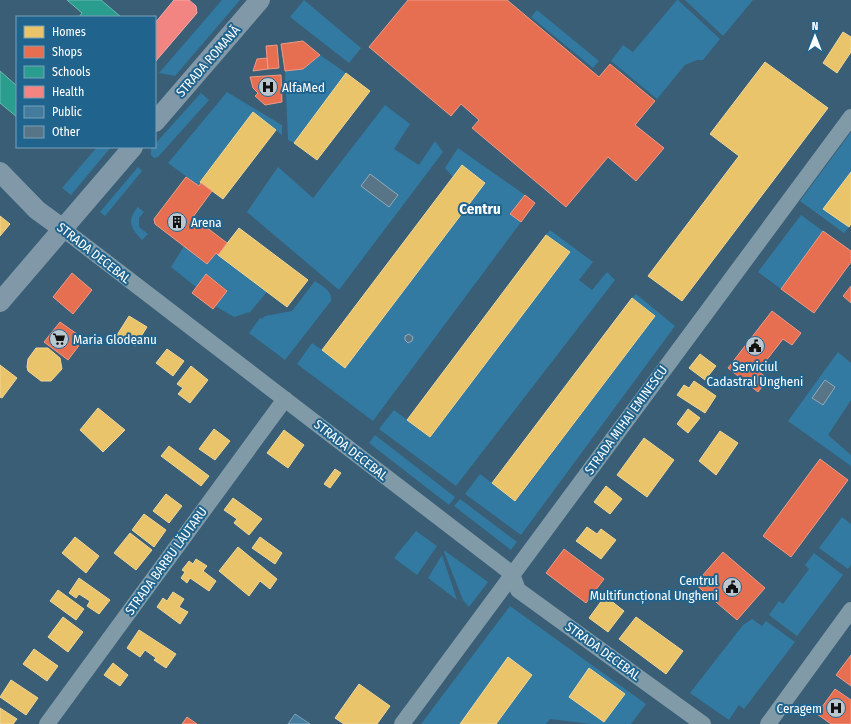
<svg xmlns="http://www.w3.org/2000/svg" width="851" height="724" font-family="'Fira Sans Condensed',sans-serif">
<rect width="100%" height="100%" fill="#395e75"/>
<path fill="#327aa2" d="M222 0H240L175 76 159 73Z
M304 0 361 48 349 63 290 17Z
M677 0H678L720 39 703 60H697L685 65 657 99 611 61 623 45 633 52Z
M685 0H753L723 36Z
M537 10 599 61 593 68 531 17Z
M320 55 346 73 294 143 288 140 285 71 303 69Z
M227 92 282 125V135L253 113 200 181 201 183 199 186 168 163Z
M201 93 209 100 158 157 154 158 151 155V148L155 147V144Z
M385 105 410 124 394 149 419 165 435 141 443 152 339 290 247 212 278 167 313 198Z
M851 132V172L824 209 849 227 844 233 800 201Z
M97 147H111L71 195 62 188Z
M458 148 525 195 510 214 521 222 373 421 297 364 312 343 346 367 485 183 462 165 453 177 445 168Z
M138 167 142 171 105 216 100 212Z
M138 207 144 212 139 218V227L148 234 142 240C131 228 126 221 138 207Z
M801 215 823 231 781 289 758 272Z
M550 230 593 262 579 280 592 290 607 272 615 280 456 486 379 429 394 410 430 437 570 252 546 235Z
M184 246 207 264 216 253 267 292 250 312 234 317 215 306 227 290 206 274 196 287 171 267Z
M315 281C322 286 333 291 331 301L285 360 249 333 260 318 262 319 265 316 292 311Z
M636 294 675 326 521 535 465 494 480 474 516 501 655 316 632 298Z
M838 352 851 363V400L828 435 851 455V466L788 421Z
M375 435 455 497 449 505 369 443Z
M460 499 517 542 511 550 454 506Z
M842 517 851 524V565L848 569 819 548Z
M416 531 437 546 417 575 394 558Z
M445 551 488 582 469 607 463 600 444 552Z
M814 553 843 575 797 636 769 615 779 601 783 604 809 569 805 565Z
M442 555 457 600 428 578Z
M510 606 646 704 631 724H591L550 719 546 724H421Z
M752 619 762 626 766 621 795 642 744 709 739 705 729 720 690 693 743 625Z"/>
<path fill="#e9c46a" stroke="#f0d697" d="M843 32 851 37V52L837 73 823 63Z
M765 62 828 108 682 301 648 276 739 156 710 134Z
M346 73 370 91 317 160 294 143Z
M253 112 276 130 223 199 200 182Z
M462 165 485 183 345 368 322 350Z
M851 172V224L849 227 823 209Z
M0 216 10 224 0 236Z
M239 228 308 280 287 307 218 255Z
M546 235 570 252 430 437 407 420Z
M632 298 655 316 515 501 492 483Z
M129 316 147 327 135 346 117 335Z
M36 348H48L60 358 62 369 51 381H41L28 371 27 367 28 359Z
M167 349 184 361 173 376 156 363Z
M700 354 716 366 705 380 689 368Z
M0 365 17 378 2 398 0 397Z
M191 366 208 380 190 403 178 394 183 388 177 384Z
M694 381 716 396 705 413 677 395 684 385 689 388Z
M98 408 125 430 103 452 80 430Z
M688 409 700 418 688 433 677 424Z
M214 429 230 441 215 460 199 449Z
M284 430 304 445 288 468 267 453Z
M720 431 738 443 716 475 699 461Z
M644 438 674 460 647 497 617 475Z
M169 446 209 476 201 486 161 456Z
M335 469 341 473 330 488 324 484Z
M606 486 622 499 610 514 594 502Z
M166 494 182 506 169 523 153 511Z
M233 498 262 519 249 535 234 523 237 519 224 510Z
M144 514 166 530 154 547 132 530Z
M587 527 597 534 601 529 616 540 601 559 576 541Z
M130 533 152 550 136 570 114 553Z
M75 537 99 556 86 573 62 553Z
M260 537 282 553 275 564 252 548Z
M238 547 277 579 270 589 260 581 249 596 219 571Z
M196 559 207 566 203 571 216 581 209 591 190 578 187 583 181 578 185 572 182 570 189 561 193 564Z
M79 578 110 600 99 614 87 606 90 601 79 594 76 598 69 593Z
M58 590 84 609 76 620 50 601Z
M173 592 184 599 179 607 188 612 180 624 157 607 163 598 167 601Z
M605 596 624 611 608 632 589 618Z
M63 617 83 632 68 652 48 637Z
M636 617 683 651 666 674 619 639Z
M139 630 176 654 166 668 154 660 156 658 145 650 140 657 127 648Z
M34 649 58 666 47 681 23 664Z
M508 657 532 675 496 724H460Z
M113 663 128 675 120 686 104 675Z
M589 668 625 694 604 722 569 697Z
M11 680 38 698 26 715 0 697Z
M359 684 390 706 377 724H344L335 718Z
M0 708 17 719 13 724H0Z"/>
<path fill="#e76f51" stroke="#ee9a85" d="M408 0H507L599 77 610 64 655 101 635 125 664 148 636 181 608 157 566 207 472 128 479 120 461 104 451 116 369 47Z
M303 41 320 55 303 69 285 71 281 44Z
M277 45 279 68 268 69 266 46Z
M267 58 268 69 253 71 257 59Z
M281 75 282 102 265 105 255 96 258 93 253 88 250 77Z
M186 177 199 186 201 183 212 191 193 217 227 243 218 255 216 253 207 264 155 224 154 219Z
M525 195 535 203 521 222 510 214Z
M823 231 851 251V262L814 313 781 289Z
M72 273 92 290 73 314 53 297Z
M206 274 227 291 213 309 192 293Z
M851 286V303L843 296Z
M772 311 801 333 792 345 783 339 758 371 768 379 758 392 728 368Z
M60 322 84 339 68 360 44 342Z
M820 459 848 480 791 557 763 536Z
M564 549 604 579 586 603 546 573Z
M723 552 765 588 737 620 695 584Z
M851 655V686L836 675Z
M835 689 851 700V724H831L817 714Z
M187 717 197 724H182Z"/>
<path fill="#2a9d8f" stroke="#6abab1" d="M67 0H101L121 17H79L82 13Z
M0 71 17 86V117L0 103Z"/>
<path fill="#f28482" stroke="#f6a9a8" d="M174 0H189L196 6 197 13 155 62V23Z"/>
<path fill="#457b9d" stroke="#7da3ba" d="M295 714 310 724H288Z"/>
<path fill="#577587" stroke="#95aab7" d="M370 174 398 195 389 207 361 186Z
M409 334 413 337 412 341 408 343 405 340V336Z
M825 380 835 387 823 405 812 398Z"/>
<g fill="none" stroke-linecap="round" stroke-linejoin="round">
<path stroke="#809aa8" stroke-width="16" d="M63 229 502 566 512 574 518 590 703 724
M47 724 285 399
M402 724 851 117
M768 724 851 610"/>
<path stroke="#8098a7" stroke-width="20" d="M155 122 260 0
M0 172 37 210 63 229
M0 302 133 147"/>
</g>
<defs>
<g id="hospital-disc" transform="scale(1)"><circle r="9.5" fill="#bac7cf" stroke="#20648e"/><path d="M-5-5h3v3.5h4V-5h3V5h-3V1.5h-4V5h-3Z" fill="#111"/></g>
<g id="building-disc" transform="scale(1)"><circle r="9.5" fill="#bac7cf" stroke="#20648e"/><path d="M-4-6H4V6H1V3H-1V6H-4ZM-2.5-4.3h1.7v1.8h-1.7ZM.8-4.3h1.7v1.8H.8ZM-2.5-1h1.7V.8h-1.7ZM.8-1h1.7V.8H.8Z" fill="#111"/></g>
<g id="supermarket-disc" transform="scale(1)"><circle r="9.5" fill="#bac7cf" stroke="#20648e"/><path d="M-6-5.5h2.5l.6 2H6L4.5 2H-2.5L-4.4-4H-6ZM-1.5 3.2a1.3 1.3 0 1 0 .1 0ZM3 3.2a1.3 1.3 0 1 0 .1 0Z" fill="#111"/></g>
<g id="civic-disc" transform="scale(1)"><circle r="9.5" fill="#bac7cf" stroke="#20648e"/><path d="M-.6-6.5H3V-4.5H.6V-3L4-1V1h2V6H-6V1h2V-1L-.6-3ZM-1.2 2.5V6h2.4V2.5Z" fill="#111"/></g>
</defs>
<g fill-rule="evenodd">
<use href="#hospital-disc" x="268" y="87"/>
<use href="#building-disc" x="177" y="222"/>
<use href="#supermarket-disc" x="59" y="339"/>
<use href="#civic-disc" x="755" y="346"/>
<use href="#civic-disc" x="732" y="587"/>
<use href="#hospital-disc" x="836" y="708"/>
</g>
<g text-anchor="middle" dominant-baseline="central" stroke-width="4" stroke-linejoin="round" paint-order="stroke">
<g font-size="13" fill="#fff" stroke="#20648e">
<text transform="translate(208 61) rotate(-49)">STRADA ROMANĂ</text>
<text transform="translate(94 253) rotate(38)">STRADA DECEBAL</text>
<text transform="translate(626 420) rotate(-54)">STRADA MIHAI EMINESCU</text>
<text transform="translate(351 450) rotate(38)">STRADA DECEBAL</text>
<text transform="translate(166 561) rotate(-54)">STRADA BARBU LĂUTARU</text>
<text transform="translate(603 651) rotate(36)">STRADA DECEBAL</text>
</g>
<g font-size="13" fill="#fff" stroke="#20648e" text-anchor="start">
<text x="282" y="87">AlfaMed</text>
<text x="191" y="222">Arena</text>
<text x="73" y="339">Maria Glodeanu</text>
<text x="755" y="366" text-anchor="middle">Serviciul<tspan x="755" dy="15">Cadastral Ungheni</tspan></text>
<text x="718" y="580" text-anchor="end">Centrul<tspan x="718" dy="15">Multifuncțional Ungheni</tspan></text>
<text x="822" y="708" text-anchor="end">Ceragem</text>
</g>
<g font-size="15" font-weight="bold" fill="#fff" stroke="#20648e">
<text x="480" y="209">Centru</text>
</g>
</g>
<rect x="16" y="16" width="140" height="132" fill="#20648e" stroke="#79a2bb"/>
<rect x="24" y="26" width="20" height="12" fill="#e9c46a" stroke="#79a2bb"/>
<text x="52" y="36" font-size="12" fill="#ffffff">Homes</text>
<rect x="24" y="46" width="20" height="12" fill="#e76f51" stroke="#79a2bb"/>
<text x="52" y="56" font-size="12" fill="#ffffff">Shops</text>
<rect x="24" y="66" width="20" height="12" fill="#2a9d8f" stroke="#79a2bb"/>
<text x="52" y="76" font-size="12" fill="#ffffff">Schools</text>
<rect x="24" y="86" width="20" height="12" fill="#f28482" stroke="#79a2bb"/>
<text x="52" y="96" font-size="12" fill="#ffffff">Health</text>
<rect x="24" y="106" width="20" height="12" fill="#457b9d" stroke="#79a2bb"/>
<text x="52" y="116" font-size="12" fill="#ffffff">Public</text>
<rect x="24" y="126" width="20" height="12" fill="#577587" stroke="#79a2bb"/>
<text x="52" y="136" font-size="12" fill="#ffffff">Other</text>
<g transform="translate(815 36)" stroke="#20648e" stroke-width="3" paint-order="stroke">
<path d="M0-3L7 15L0 10L-7 15Z" fill="#ffffff"/>
<text y="-6" font-size="11" font-weight="bold" text-anchor="middle" fill="#ffffff">N</text>
</g>
</svg>
